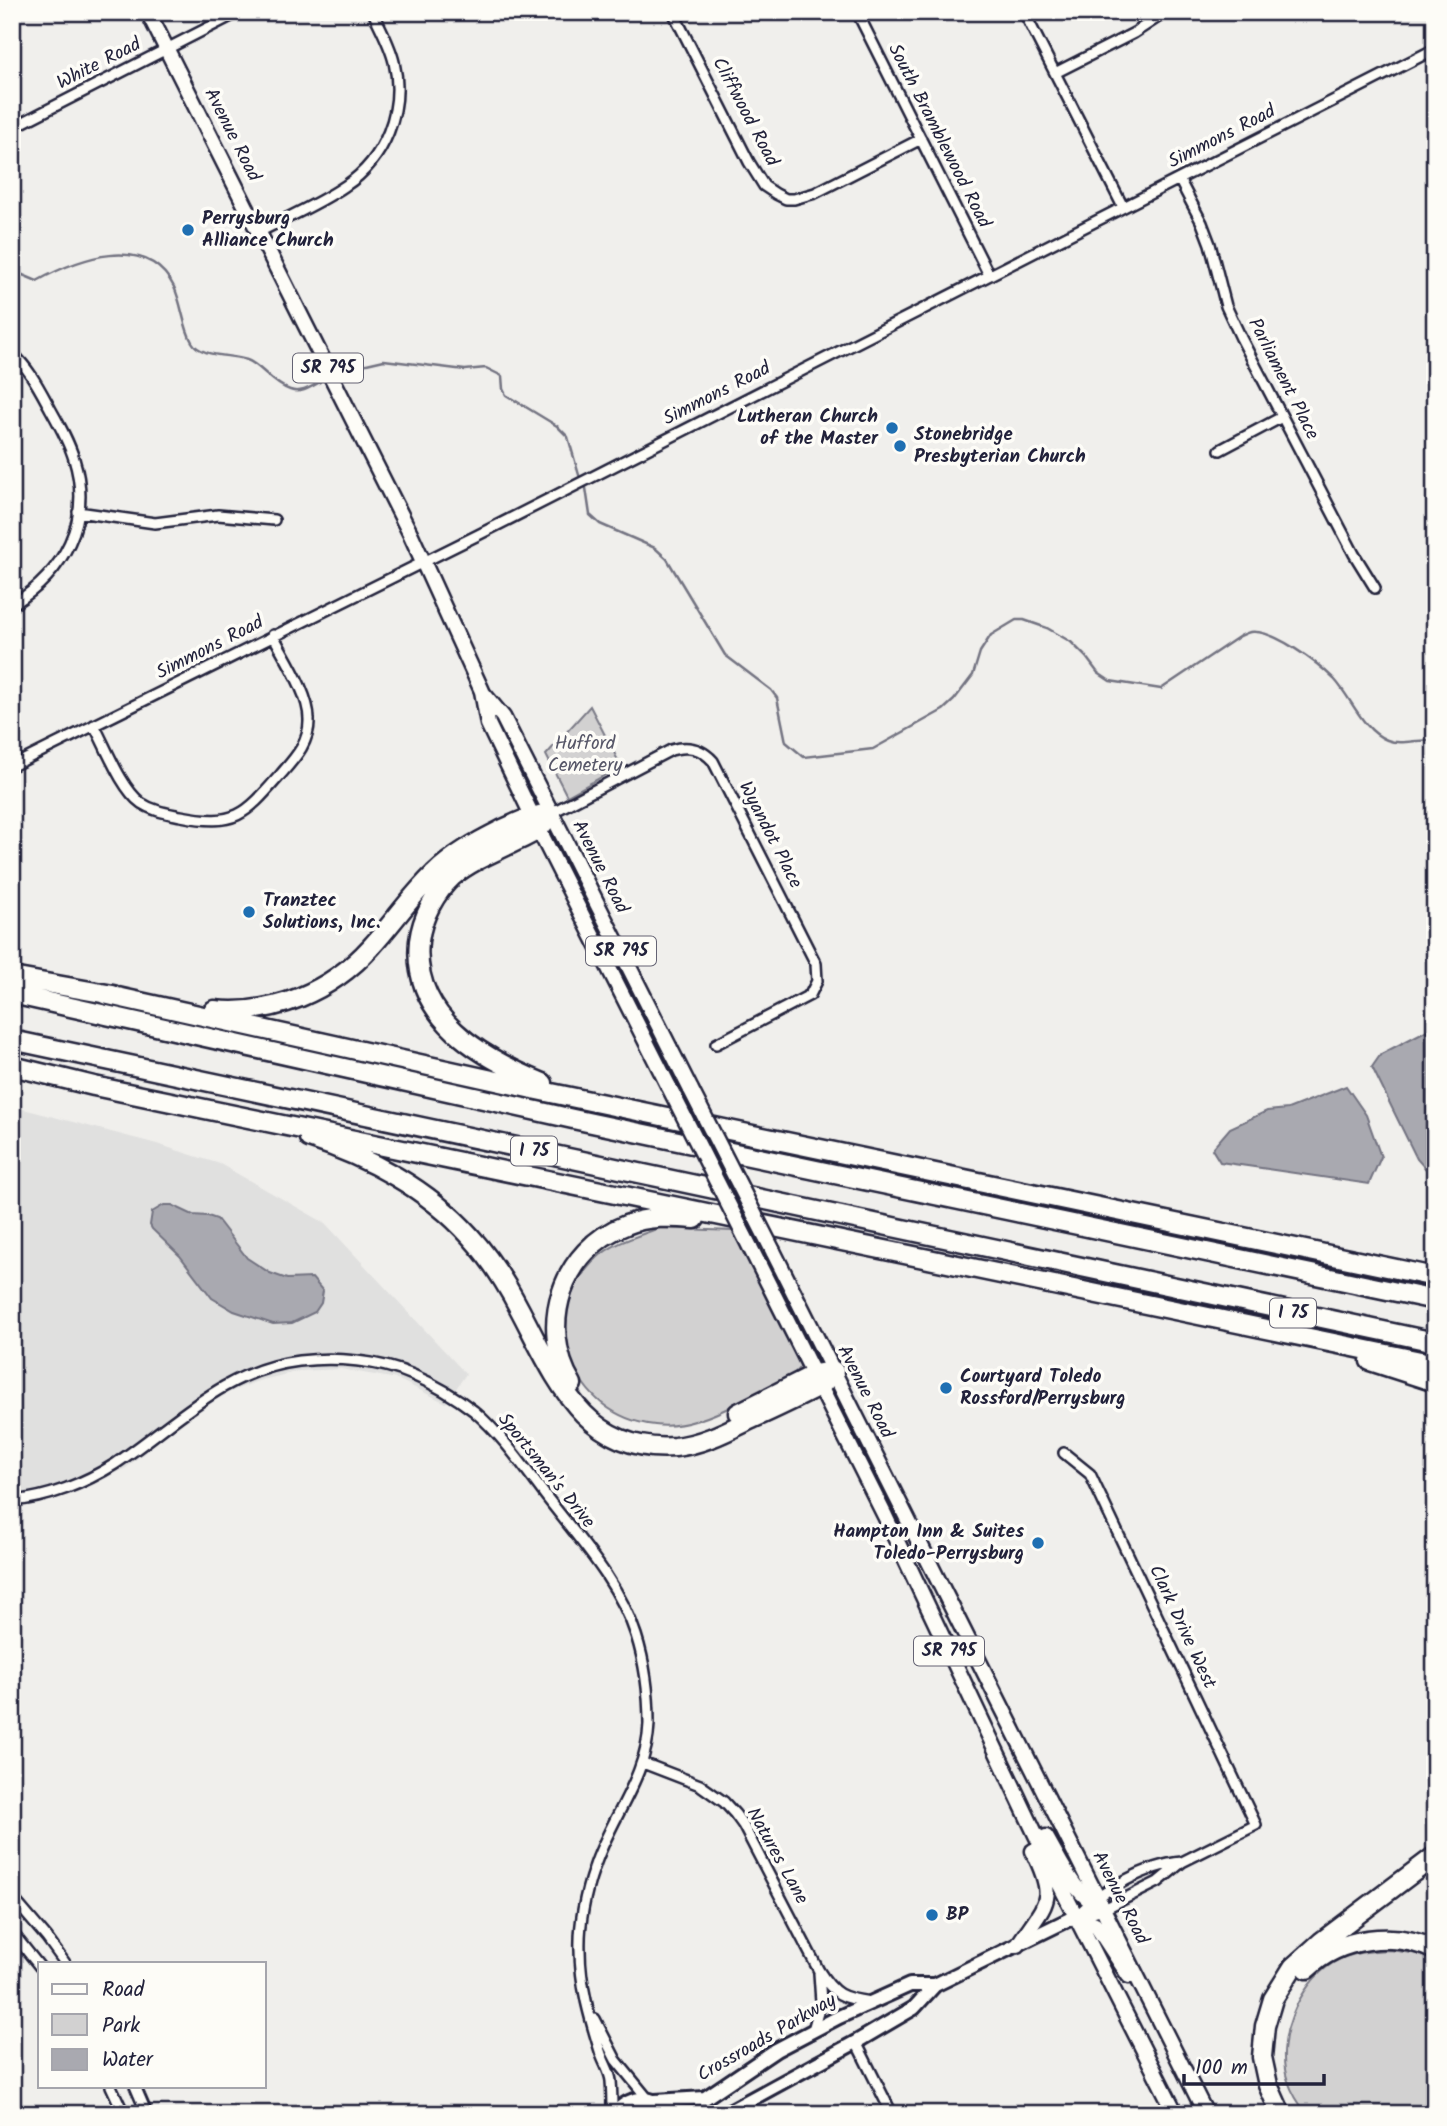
<svg xmlns="http://www.w3.org/2000/svg" width="1447" height="2126" font-family="Kalam,sans-serif">
<rect width="100%" height="100%" fill="#f0efec"/>
<filter id="ink" filterUnits="userSpaceOnUse"><feTurbulence type="fractalNoise" baseFrequency=".0143" numOctaves="2"/><feDisplacementMap in="SourceGraphic" scale="14" xChannelSelector="R" yChannelSelector="G"/><feConvolveMatrix kernelMatrix="1 2 1 2 8 2 1 2 1" color-interpolation-filters="sRGB"/></filter>
<g filter="url(#ink)">
<path fill="#e0e0df" d="M12 1106 157 1144 220 1164 325 1223 466 1374 446 1403 397 1379 341 1369 299 1371 258 1381 219 1396 180 1423 126 1468 72 1494 39 1504 12 1508Z"/>
<path fill="#d2d1d1" stroke="#7a7a86" stroke-width="2" d="M590 706 621 766 567 796 546 755Z
M659 1228 733 1231 803 1363C799 1368 794 1374 789 1379 775 1390 753 1397 736 1404 713 1416 682 1429 655 1425 572 1416 534 1317 597 1258 613 1243 638 1236 659 1228Z
M1390 1950 1419 1954 1435 1962V2114H1307C1299 2104 1292 2093 1288 2081 1274 2042 1298 1984 1333 1963 1351 1952 1370 1951 1390 1950Z"/>
<path fill="#a9a9b0" stroke="#737381" stroke-width="2" d="M1435 1026V1177L1432 1176 1417 1159 1372 1067 1381 1054Z
M1346 1086 1366 1115 1381 1157 1369 1184 1220 1162 1212 1149 1230 1128 1267 1111 1288 1109Z
M164 1205H172L193 1215 208 1216 217 1219 247 1258 270 1273 287 1279 312 1278 323 1291 321 1303 315 1312 292 1323 273 1324 234 1311 212 1298 180 1256 152 1229 150 1225 152 1212Z"/>
<g fill="none" stroke-linecap="round" stroke-linejoin="round">
<path stroke="#737381" stroke-width="2.5" d="M12 264 18 273 37 281C77 259 146 232 174 287 182 304 183 326 192 342 201 358 232 354 247 360 261 365 272 384 290 390 301 394 311 387 320 382
M345 369 384 360 465 370 486 368 502 376 503 389 506 395 557 426 568 437 579 475
M586 488 590 515 600 524 655 548 667 559 725 655 771 690 777 698 786 742 804 757 873 749 943 710 954 700 973 675 980 652 991 635 1016 620H1024L1047 628 1071 642 1086 657 1098 673 1110 681 1161 689 1240 636C1243 635 1246 633 1250 632 1272 628 1319 664 1334 679 1351 697 1362 730 1387 740 1402 746 1419 738 1435 741"/>
<g stroke="#22223b" stroke-width="14">
<path id="street" d="M673 12 749 162 764 186 776 194 786 199H794L815 193 921 139
M857 12 989 275
M1024 12 1123 207
M1055 73 1134 33 1166 12
M12 128 239 12
M1179 179 1202 223 1210 244 1226 306 1241 338 1354 554 1375 588
M259 232C288 217 319 204 345 186 385 160 405 109 394 62 390 45 381 29 373 12
M12 353C30 369 40 390 51 410 60 426 69 442 74 459 93 520 64 573 12 605
M1220 450 1282 417
M78 512 155 523 218 515 274 520
M94 725C106 747 121 788 141 803 153 811 167 813 181 816 237 827 246 814 281 774 295 758 310 742 309 719 309 694 285 658 273 635
M12 766 478 535 1435 49
M551 813 671 750C688 745 701 748 713 761L816 964 817 981 810 995 716 1044
M1064 1453 1090 1474 1256 1825 1182 1862 1158 1882 1104 1909 1078 1916
M12 1501C48 1498 85 1483 115 1464 174 1425 223 1370 299 1361 336 1357 378 1360 413 1375 434 1384 456 1397 474 1411 502 1435 523 1466 545 1495 578 1538 619 1582 636 1635 645 1663 649 1694 649 1724 647 1778 610 1818 594 1868 585 1893 579 1924 580 1950 580 1985 590 2019 600 2051 603 2062 610 2071 611 2081 612 2092 612 2103 612 2114
M643 1763 700 1785 724 1802 735 1814 743 1825 819 1971C834 1995 842 1998 870 2002
M12 1897 47 1938 65 1963
M1077 1915C1103 1890 1146 1865 1182 1862
M12 1932 40 1967
M595 2019 616 2060 648 2099
M813 2030 821 2002 819 1973
M856 2042 892 2114
M111 2086 124 2114
M135 2086 147 2114"/>
</g>
<g stroke="#22223b" stroke-width="18">
<path id="secondary" d="M655 2101 705 2098 776 2050 839 2017 910 1985H935
M614 2114C631 2094 654 2094 670 2114
M724 2114 856 2042 914 2008 935 1985 1076 1916"/>
</g>
<g stroke="#22223b" stroke-width="19">
<path id="primary" d="M148 12 411 535 482 691 488 724 539 830 669 1087
M482 692 503 717 691 1090
M750 1247 885 1516 1053 1871 1176 2114
M773 1251 1206 2114
M1046 1837C1062 1864 1074 1896 1104 1909
M1076 1916 1095 1924 1129 1976
M1018 1945C1046 1902 1058 1902 1033 1851"/>
</g>
<g stroke="#22223b" stroke-width="23">
<path id="highway" d="M12 977 113 995
M12 994 573 1119 1435 1300
M104 994 537 1090 1435 1277
M214 1010C274 1016 331 991 371 947 393 923 411 896 434 874 453 855 477 842 501 830 518 822 532 815 551 813
M12 1040 1435 1342
M12 1066 94 1086 1435 1364
M543 1083C482 1058 411 1018 419 941 422 917 435 893 453 876 472 860 497 851 519 840 525 837 532 834 538 830 543 826 547 818 551 813
M309 1138C368 1157 428 1189 470 1236 490 1258 506 1283 520 1310 555 1376 584 1454 675 1447 704 1444 729 1430 754 1418 777 1408 799 1397 821 1386L834 1371
M1370 1361 1435 1382
M572 1384C537 1326 562 1249 626 1225 648 1216 671 1217 695 1219
M738 1413 815 1374 834 1371
M1307 1969C1339 1937 1395 1930 1435 1950
M1281 2114 1268 2085 1262 2057 1265 2026 1273 1999 1293 1967 1321 1942 1435 1856"/>
</g>
<use href="#street" stroke="#fdfcf7" stroke-width="9"/>
<use href="#secondary" stroke="#fdfcf7" stroke-width="12"/>
<use href="#primary" stroke="#fdfcf7" stroke-width="14"/>
<use href="#highway" stroke="#fdfcf7" stroke-width="18"/>
<g stroke="#22223b" stroke-width="19" stroke-linecap="butt">
<path id="primary-bridge" d="M669 1087 750 1247
M691 1090 773 1251"/>
</g>
<use href="#primary-bridge" stroke="#fdfcf7" stroke-width="14"/>
</g>
</g>
<g fill="#1f6fb2" stroke="#fdfcf7" stroke-width="2.5">
<circle cx="188" cy="230" r="7"/>
<circle cx="892" cy="428" r="7"/>
<circle cx="900" cy="446" r="7"/>
<circle cx="249" cy="912" r="7"/>
<circle cx="946" cy="1388" r="7"/>
<circle cx="1038" cy="1543" r="7"/>
<circle cx="932" cy="1915" r="7"/>
</g>
<g text-anchor="middle" dominant-baseline="central" stroke-width="7" stroke-linejoin="round" paint-order="stroke">
<g fill="#fdfcf7" stroke="#646373" stroke-width="2">
<rect x="293" y="353.5" width="70" height="29" rx="5"/>
<rect x="586" y="936.5" width="70" height="29" rx="5"/>
<rect x="511" y="1136.5" width="46" height="29" rx="5"/>
<rect x="1270" y="1298.5" width="46" height="29" rx="5"/>
<rect x="914" y="1636.5" width="70" height="29" rx="5"/>
</g>
<g font-size="18" font-weight="bold" fill="#22223b">
<text x="328" y="368">SR 795</text>
<text x="621" y="951">SR 795</text>
<text x="534" y="1151">I 75</text>
<text x="1293" y="1313">I 75</text>
<text x="949" y="1651">SR 795</text>
</g>
<g font-size="19" fill="#22223b" stroke="#fdfcf7">
<text transform="translate(99 64) rotate(-27)">White Road</text>
<text transform="translate(745 112) rotate(62)">Cliffwood Road</text>
<text transform="translate(232 135) rotate(63)">Avenue Road</text>
<text transform="translate(939 136) rotate(63)">South Bramblewood Road</text>
<text transform="translate(1222 137) rotate(-27)">Simmons Road</text>
<text transform="translate(1283 379) rotate(63)">Parliament Place</text>
<text transform="translate(717 394) rotate(-27)">Simmons Road</text>
<text transform="translate(210 648) rotate(-27)">Simmons Road</text>
<text transform="translate(770 835) rotate(63)">Wyandot Place</text>
<text transform="translate(600 867) rotate(63)">Avenue Road</text>
<text transform="translate(865 1392) rotate(63)">Avenue Road</text>
<text transform="translate(546 1471) rotate(51)">Sportsman's Drive</text>
<text transform="translate(1182 1627) rotate(65)">Clark Drive West</text>
<text transform="translate(777 1856) rotate(61)">Natures Lane</text>
<text transform="translate(1120 1898) rotate(63)">Avenue Road</text>
<text transform="translate(767 2038) rotate(-30)">Crossroads Parkway</text>
</g>
<g font-size="19" font-weight="bold" fill="#22223b" stroke="#fdfcf7" text-anchor="start">
<text x="202" y="219">Perrysburg<tspan x="202" dy="22">Alliance Church</tspan></text>
<text x="878" y="417" text-anchor="end">Lutheran Church<tspan x="878" dy="22">of the Master</tspan></text>
<text x="914" y="435">Stonebridge<tspan x="914" dy="22">Presbyterian Church</tspan></text>
<text x="263" y="901">Tranztec<tspan x="263" dy="22">Solutions, Inc.</tspan></text>
<text x="960" y="1377">Courtyard Toledo<tspan x="960" dy="22">Rossford/Perrysburg</tspan></text>
<text x="1024" y="1532" text-anchor="end">Hampton Inn &amp; Suites<tspan x="1024" dy="22">Toledo-Perrysburg</tspan></text>
<text x="946" y="1915">BP</text>
</g>
<g font-size="19" fill="#575768" stroke="#fdfcf7">
<text x="585" y="744">Hufford<tspan x="585" dy="22">Cemetery</tspan></text>
</g>
</g>
<rect width="1447" height="2126" fill="none" stroke="#fdfcf7" stroke-width="42"/>
<rect x="21" y="21" width="1405" height="2084" fill="none" stroke="#22223b" stroke-width="2.5" filter="url(#ink)"/>
<rect x="38" y="1962" width="228" height="126" fill="#fdfcf7" stroke="#a5a5ac" stroke-width="2"/>
<rect x="52" y="1984" width="35" height="10" fill="#fdfcf7" stroke="#a5a5ac" stroke-width="2"/>
<text x="102" y="1996" font-size="21" fill="#22223b">Road</text>
<rect x="52" y="2014" width="35" height="21" fill="#d2d1d1" stroke="#a5a5ac" stroke-width="2"/>
<text x="102" y="2032" font-size="21" fill="#22223b">Park</text>
<rect x="52" y="2049" width="35" height="21" fill="#a9a9b0" stroke="#a5a5ac" stroke-width="2"/>
<text x="102" y="2066" font-size="21" fill="#22223b">Water</text>
<path d="M1184 2074v10h140v-10" fill="none" stroke="#22223b" stroke-width="3.5"/>
<text x="1195" y="2074" font-size="21" fill="#22223b" stroke="#fdfcf7" stroke-width="5" paint-order="stroke">100 m</text>
</svg>
